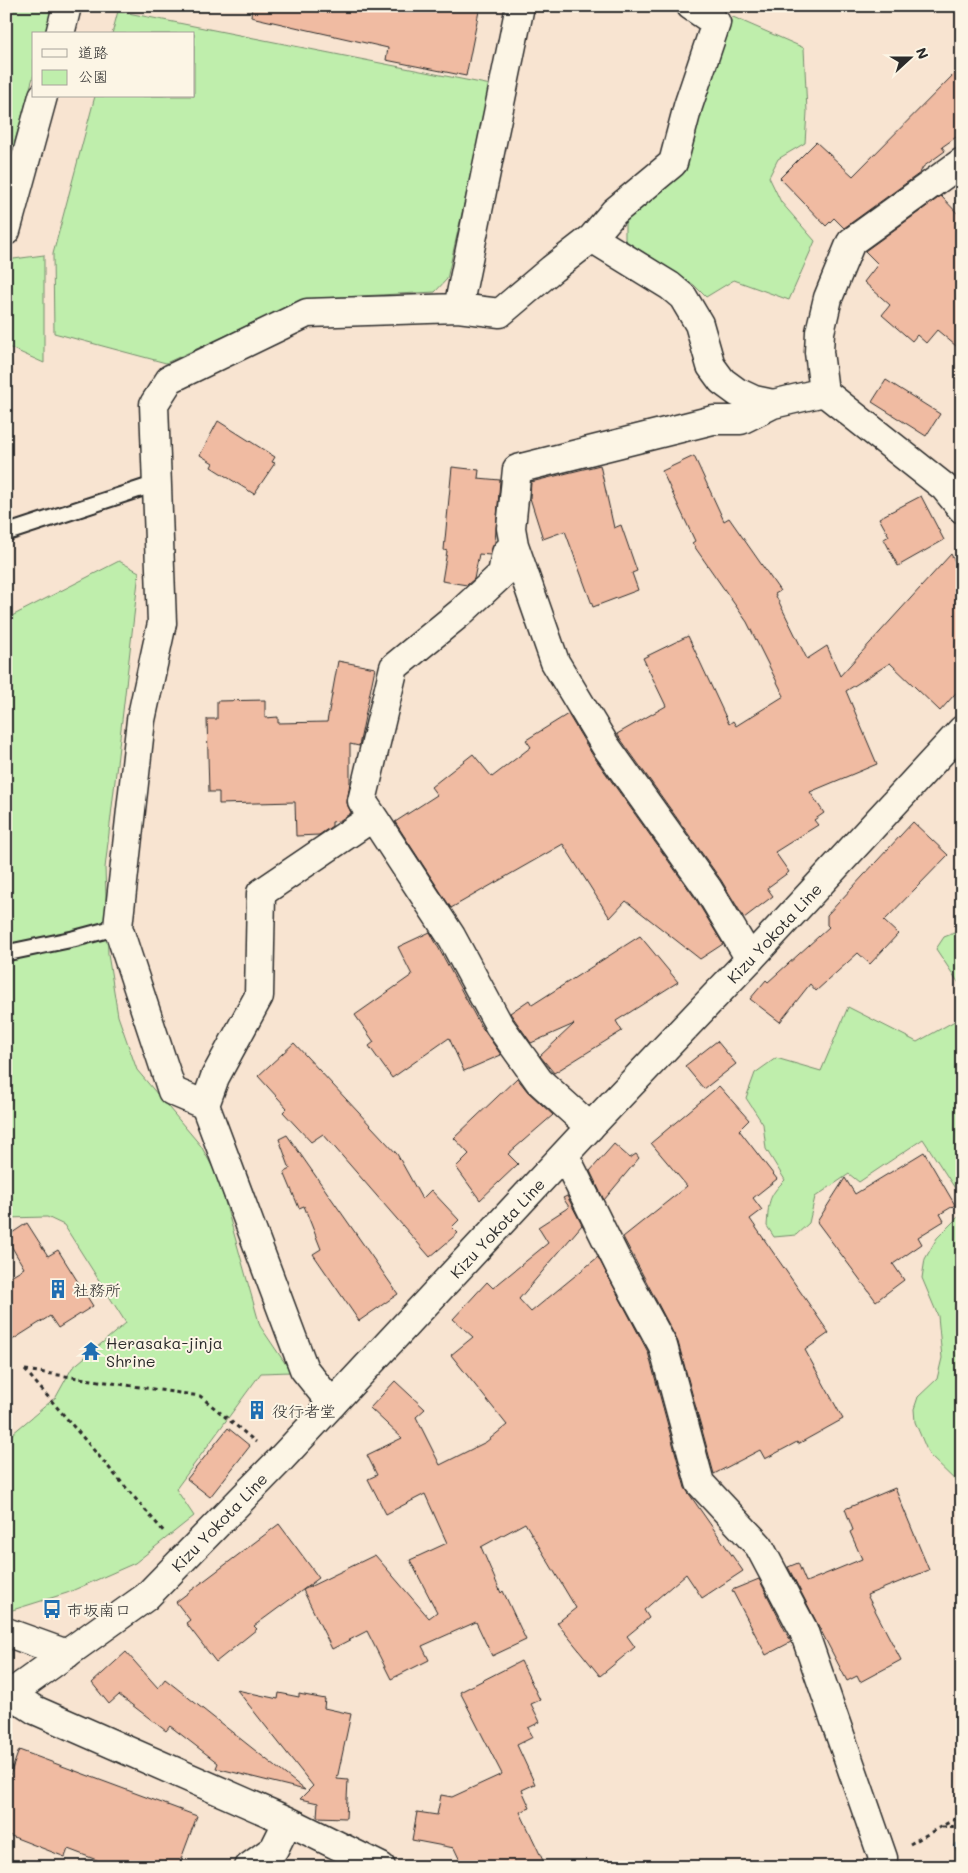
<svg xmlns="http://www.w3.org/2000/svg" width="968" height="1873" font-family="Mali,'Klee One',sans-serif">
<rect width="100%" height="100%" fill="#f8e4d1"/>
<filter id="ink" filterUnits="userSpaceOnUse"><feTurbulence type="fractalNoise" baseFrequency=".02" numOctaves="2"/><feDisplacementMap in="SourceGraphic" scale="10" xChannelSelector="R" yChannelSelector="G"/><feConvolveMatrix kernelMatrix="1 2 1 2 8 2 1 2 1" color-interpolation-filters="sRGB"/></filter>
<g filter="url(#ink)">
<path fill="#bfeeac" stroke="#758c6c" d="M6 6H53L45 34H34V74L6 172Z
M118 11 491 85 447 279 435 292 305 299 166 363 54 333 53 254 95 96H194V34H112Z
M733 17 804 48 807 112 805 143 778 159 769 177 781 202 815 241 789 300 734 280 706 297 694 285 625 240V222L686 171 701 110Z
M44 255V363L6 346V260Z
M119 561 139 572 105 868 108 954 118 1016 137 1070 201 1146 218 1177 260 1326 291 1372 261 1373 176 1489 194 1516 135 1563 67 1593 6 1612V1439L56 1397 72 1368 126 1323 64 1225 47 1217 6 1218V619Z
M962 930V988L936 949 944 937Z
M848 1007 917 1042 962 1017V1199L923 1139 859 1182 849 1174 815 1197 809 1223 796 1235 774 1237 767 1226C769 1203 767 1197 785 1180L766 1149 763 1124 746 1098 755 1073 776 1058 821 1071Z
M962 1213V1487L929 1455 915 1422 914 1409 918 1397 937 1379 942 1358 938 1316 922 1278 925 1259 937 1238Z"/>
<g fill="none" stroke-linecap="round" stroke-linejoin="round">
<path stroke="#6f94aa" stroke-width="10" d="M959 1847 962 1846"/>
</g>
<path fill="#f0bba2" stroke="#2b2b2b" d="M252 6H480L466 76 386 60 388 48 251 17Z
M962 66V133L942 147 945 151 923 167 920 173 844 228 834 218 826 226 780 178 816 142 853 176Z
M941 196 962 218V351L937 330 926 343 917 335 912 341 882 315 890 305 864 282 878 264 865 251Z
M886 380 940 414 926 436 872 402Z
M218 421 275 457 272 462 275 463 254 494 211 467 213 463 200 455Z
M694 456 724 521 729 518 780 591 775 594 807 659 827 646 840 676 951 554 962 575V686L940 711 890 663 846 691 877 764 810 792 824 813 814 820 818 825 775 852 789 872 767 888 773 896 744 918 721 880 617 734 666 706 643 658 688 636 729 724 733 721 736 726 784 696 747 622 692 543 695 541 662 471Z
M600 465 614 528 621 525 637 571 632 573 638 590 593 607 565 531 543 539 530 498 531 482Z
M452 467 479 470 478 478 500 480 495 542 490 555 479 554 474 579 467 585 442 581 447 551 444 550Z
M921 496 944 540 898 566 884 539 889 536 879 518Z
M338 661 375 668 359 746 350 744V782L347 803 351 813 339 821 332 822V826L319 835 296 836 295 802 219 804V792H209L207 719H217V701L265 700V718L278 717V723L327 722Z
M568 714 592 754 695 898 723 944 700 959 626 901 610 918 563 844 451 908 395 822 437 795 431 787 473 754 492 777 531 747 526 740Z
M913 822 948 855 884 921 898 934 870 964 858 953 816 991 810 984 780 1022 750 999 766 980 768 982 829 927 827 925V915Z
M430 932 479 1023 501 1055 464 1071 449 1038 392 1078 369 1046 374 1042 355 1015 412 975 398 947Z
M640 936 678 982 616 1021 622 1031 554 1073 540 1056 574 1024 531 1043 510 1013 529 1000 532 1005Z
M717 1041 736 1064 704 1089 685 1066Z
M294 1043 397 1154 422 1199 431 1190 459 1220 452 1227 458 1233 430 1257 323 1134 311 1142 283 1112 287 1108 258 1076Z
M517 1078 528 1092 553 1115 508 1154 518 1164 480 1200 456 1167 469 1154 454 1138Z
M719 1086 749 1120 739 1130 777 1179 753 1198 762 1210 750 1219 829 1333 805 1350 843 1419 798 1444 797 1442 765 1459 760 1450 714 1474 678 1342 623 1237 687 1186 651 1143Z
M287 1135 398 1294 359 1321 313 1254 321 1249 304 1206 299 1208 284 1172 290 1169 279 1139Z
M614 1144 630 1158 636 1154 639 1158 604 1200 590 1171Z
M924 1152 955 1205 940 1214 944 1221 918 1237 922 1244 893 1264 904 1280 876 1301 817 1222 845 1178 855 1194Z
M567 1196 582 1225 519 1299 531 1312 598 1257 648 1352 685 1488 743 1571 702 1598 686 1574 644 1610 649 1618 627 1636 635 1647 600 1676 557 1623 576 1608 525 1523 481 1547 501 1593 503 1591 526 1640 492 1656 476 1622 422 1646 429 1660 391 1679 367 1631 332 1649 303 1590 375 1555 429 1618 437 1612 410 1560 447 1543 425 1494 386 1514 368 1479 377 1475 367 1455 402 1438 370 1408 395 1381 425 1409 416 1417 440 1465 486 1442 507 1425 451 1355 473 1337 453 1319 487 1282 493 1288 548 1243 538 1227 569 1207 563 1198Z
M27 1223 48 1256 58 1250 93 1306 58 1328 50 1316 6 1344V1279L24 1268 6 1237Z
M228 1428 250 1446 210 1497 187 1479Z
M895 1488 929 1570 867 1595 901 1660 860 1682 857 1676 847 1681 788 1567 798 1563 806 1582 862 1559 850 1532 853 1530 845 1509Z
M279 1524 319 1578 254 1626 257 1629 216 1662 186 1623 190 1620 176 1602Z
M759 1579 791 1642 766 1655 732 1590Z
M126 1652 158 1688 165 1679 305 1790 216 1768 218 1763 170 1726 166 1731 119 1695 109 1704 92 1683Z
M521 1661 540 1700 531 1704 540 1722 528 1728 533 1737 517 1745 535 1784 522 1790 530 1808 520 1812 546 1867H463L454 1848 412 1840 417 1812 437 1815 441 1795 452 1797 502 1774 460 1692Z
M237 1690 278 1699 279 1693 299 1697V1694L325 1699 324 1708 351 1714 337 1779 348 1780 346 1818 317 1817 318 1803 300 1799 313 1786Z
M19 1750 197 1816 178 1867H115L68 1849 65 1857 6 1834V1786Z"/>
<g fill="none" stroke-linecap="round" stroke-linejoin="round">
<g stroke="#2b2b2b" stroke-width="19">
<path id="lane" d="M6 533 155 484
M6 953 73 939 118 927"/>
</g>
<g stroke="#2b2b2b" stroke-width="31">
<path id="street" d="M60 34 67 6
M962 162 851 242 828 298 820 332 819 352 824 392 944 487 962 509
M6 231 43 96
M592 238 614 212 673 163 688 106 716 23 691 6
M458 308 520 6
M514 545 555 662 605 745 708 889 750 959
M373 817 451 936 499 1025 539 1081 590 1127
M205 1105 172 1091 118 927 141 720 162 623 154 404 170 379 307 313 458 308 500 313 552 269 592 238 670 286 683 297 699 324 711 366 722 381 737 392 754 400 773 404 824 392
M565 1156 619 1265 663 1346 700 1483 759 1546 803 1629 883 1858 880 1867
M332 1404 304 1369 205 1105 215 1077 259 996 261 893 373 817 362 801 394 667 460 613 502 574 506 553 514 545 511 528 517 469 713 420H741L773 404
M6 1632 67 1654
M10 1694 35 1710 288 1821 381 1867
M249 1867 274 1849 288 1821"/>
</g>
<g stroke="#2b2b2b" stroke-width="31">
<path id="secondary" d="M6 1697 146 1597 279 1461 590 1127 750 959 962 730"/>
</g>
<path stroke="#2b2b2b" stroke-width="3" stroke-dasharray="4 4" stroke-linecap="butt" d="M25 1370 200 1396 256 1442
M25 1370 165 1533
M942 1827 962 1826
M910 1844 962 1815"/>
<use href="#lane" stroke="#fcf5e5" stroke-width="15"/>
<use href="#street" stroke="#fcf5e5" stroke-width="28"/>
<use href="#secondary" stroke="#fcf5e5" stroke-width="28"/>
</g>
</g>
<defs>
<g id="building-bare" transform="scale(1.5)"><path d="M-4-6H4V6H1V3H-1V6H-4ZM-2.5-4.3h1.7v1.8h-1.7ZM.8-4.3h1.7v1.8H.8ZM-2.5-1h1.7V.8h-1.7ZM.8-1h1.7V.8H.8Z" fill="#1f6fb2" stroke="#fcf5e5" stroke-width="2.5" paint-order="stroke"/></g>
<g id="temple-bare" transform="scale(1.5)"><path d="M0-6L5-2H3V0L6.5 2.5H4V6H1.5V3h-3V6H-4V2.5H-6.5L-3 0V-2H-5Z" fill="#1f6fb2" stroke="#fcf5e5" stroke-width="2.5" paint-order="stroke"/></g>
<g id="bus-bare" transform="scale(1.5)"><path d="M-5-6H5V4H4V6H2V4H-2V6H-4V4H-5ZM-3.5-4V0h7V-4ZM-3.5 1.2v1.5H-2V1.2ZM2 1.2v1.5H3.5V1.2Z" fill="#1f6fb2" stroke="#fcf5e5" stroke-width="2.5" paint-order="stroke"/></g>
</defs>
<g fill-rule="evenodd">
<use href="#building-bare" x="58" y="1289"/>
<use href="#temple-bare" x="91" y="1351"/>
<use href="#building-bare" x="257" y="1410"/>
<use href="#bus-bare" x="52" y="1609"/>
</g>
<g text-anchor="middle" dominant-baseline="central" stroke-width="4" stroke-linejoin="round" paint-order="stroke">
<g font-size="16" fill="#2b2b2b" stroke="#fcf5e5">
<text transform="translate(774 933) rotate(-47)">Kizu Yokota Line</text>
<text transform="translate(497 1228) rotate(-47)">Kizu Yokota Line</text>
<text transform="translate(219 1522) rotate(-46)">Kizu Yokota Line</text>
</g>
<g font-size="16" fill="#2b2b2b" stroke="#fcf5e5" text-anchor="start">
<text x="73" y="1289">社務所</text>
<text x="106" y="1342">Herasaka-jinja<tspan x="106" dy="18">Shrine</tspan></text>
<text x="272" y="1410">役行者堂</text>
<text x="67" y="1609">市坂南口</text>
</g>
</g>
<rect width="968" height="1873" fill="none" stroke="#fcf5e5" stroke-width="25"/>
<rect x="12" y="12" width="943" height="1848" fill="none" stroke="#2b2b2b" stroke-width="2" filter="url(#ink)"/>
<rect x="32" y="32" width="162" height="65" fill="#fcf5e5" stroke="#a8a49b"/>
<rect x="42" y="49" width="25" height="8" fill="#fcf5e5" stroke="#a8a49b"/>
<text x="78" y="58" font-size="15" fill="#2b2b2b">道路</text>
<rect x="42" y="70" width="25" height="15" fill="#bfeeac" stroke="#a8a49b"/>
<text x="78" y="82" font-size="15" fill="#2b2b2b">公園</text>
<g transform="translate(910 58) rotate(69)" stroke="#fcf5e5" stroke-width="4" paint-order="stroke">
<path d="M0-4L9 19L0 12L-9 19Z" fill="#2b2b2b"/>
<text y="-8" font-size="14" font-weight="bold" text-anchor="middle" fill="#2b2b2b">N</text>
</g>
</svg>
